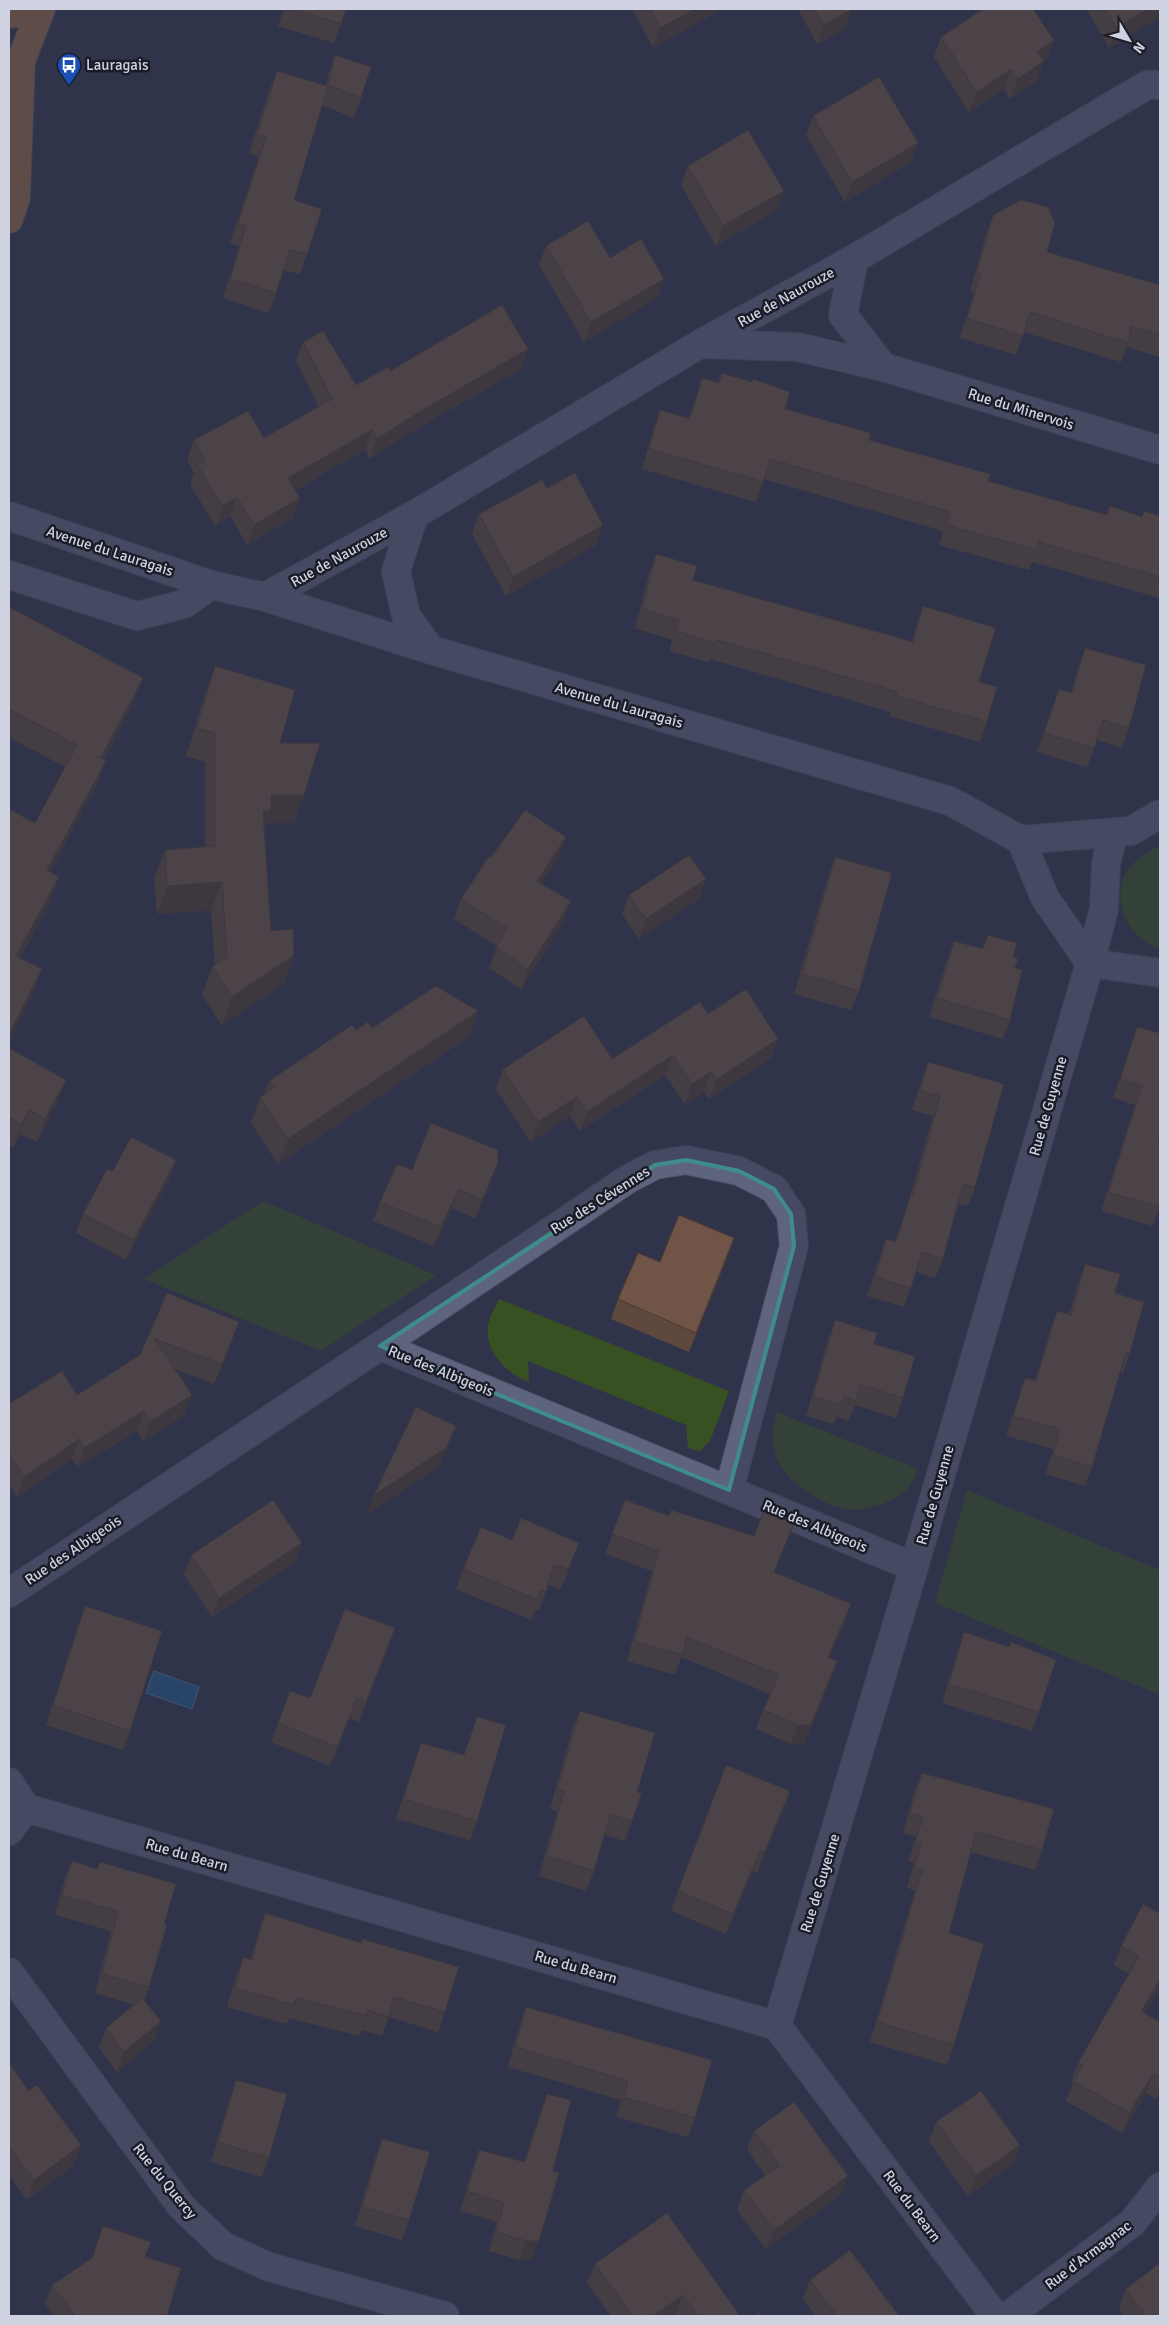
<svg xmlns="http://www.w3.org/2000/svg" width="1169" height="2325" font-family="Signika,sans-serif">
<rect width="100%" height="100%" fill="#30344b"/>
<path fill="#385122" d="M1160 845V949C1127 939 1109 898 1129 868 1136 859 1150 851 1160 845Z
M263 1201 436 1275 321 1351 144 1279Z
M499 1299 729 1391 710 1441 700 1451 688 1448 686 1425 528 1361 529 1382C504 1372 482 1349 489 1321 491 1314 496 1306 499 1299Z
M776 1412 918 1469C916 1473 915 1479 912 1483 900 1501 867 1512 846 1509 824 1506 791 1484 780 1465 770 1450 773 1428 776 1412Z
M967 1490 1160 1570V1695L935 1603Z"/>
<path fill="#1f5a8b" stroke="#547ea5" d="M154 1671 199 1687 192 1709 146 1693Z"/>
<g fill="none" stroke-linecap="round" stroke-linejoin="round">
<g stroke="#4f5266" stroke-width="30">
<path id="minor" d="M854 259 843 315 883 367
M702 344 798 347 883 367 1160 450
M414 515 396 571 406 616 431 650
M9 516 211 585 265 597 431 650 950 801 1021 840
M9 575 137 616 184 604 211 585
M265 597 414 515 700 344 854 259 1147 85H1160
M1021 840 1131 831 1160 814
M1021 840 1045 898 1090 963
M1090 963 1160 973
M380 1346 628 1179 655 1165 686 1160 739 1171 774 1189 791 1214 794 1246 729 1490
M9 1593 380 1346 914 1567
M9 1782 26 1808 9 1831
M26 1808 777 2026 995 2316
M9 1972 181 2206 223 2246 269 2267 445 2316
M777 2026 914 1567 1090 963 1104 909 1106 863 1114 832
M1008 2316 1133 2222 1160 2187"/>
</g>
<g stroke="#4f5266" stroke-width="30">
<path id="primary" d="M9 14 20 13 30 9
M9 219 16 197 21 61 41 9"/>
</g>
<use href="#minor" stroke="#5f647e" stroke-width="28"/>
<use href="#primary" stroke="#956844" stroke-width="28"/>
</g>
<path fill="#5f483d" d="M284 9H346L334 43 278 26Z
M632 9H723L653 47Z
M798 9H852L845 29 817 44Z
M1087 9H1160V17L1109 48Z
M941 37 1047 60 1043 62 1037 81 1010 99 1004 89 969 112 934 57Z
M335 55 361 98 354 118 322 105 294 200 307 254 300 274 284 270 269 313 223 298 239 246 230 243 259 156 249 153 269 91 277 71 326 86 328 75Z
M813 116 911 162 845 202 806 135Z
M688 166 777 210 716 246 681 185Z
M993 215 1047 252 1160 285V357L1127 347 1121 362 1024 332 1016 355 960 338 974 293 970 291 986 234Z
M546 246 610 258 664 279 657 298 584 342 539 265Z
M303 342 356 385 390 371 528 349 521 369 409 433 370 459 365 450 295 490 293 518 247 545 230 516 216 526 190 485 194 473 187 460 194 440 264 438 319 407 296 361Z
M722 373 751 382 753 379 785 409 869 440 988 481 1107 515 1110 506 1142 517 1160 516V598L1032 562 1029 570 939 545 943 531 764 479 756 502 642 469 653 430 660 410 689 418 702 378 718 383Z
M547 488 596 545 506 596 472 534 479 514Z
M656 554 693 580 912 641 916 626 923 606 979 682 987 722 980 742 889 716 891 712 710 659 709 662 669 651 672 640 635 628 649 574Z
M9 607 134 701 104 760 97 784 50 872 51 900 20 958 42 969 33 992 9 1041 35 823 65 767 9 737Z
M1085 648 1129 728 1122 748 1097 740 1087 767 1037 752 1059 689 1071 693 1078 668Z
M215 666 280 743 294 823H267L264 830 271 931 294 955 284 984 222 1025 202 995 212 967 215 965 211 910 157 914 154 878 165 850 205 847V762L186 756 205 695Z
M559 856 541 883 564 921 521 989 489 968 497 946 454 919 461 899 491 857Z
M835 857 859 991 851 1010 794 994 828 877Z
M706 879 699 899 639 939 622 914 629 895Z
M988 935 1013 957 1015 968 1010 1020 1003 1039 929 1017 947 960 954 941 982 949Z
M478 1011 469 1037 278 1164 251 1123 260 1097 264 1095 269 1081 356 1030Z
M708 1014 771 1058 709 1099 704 1092 685 1104 665 1075 580 1131 570 1116 531 1142 496 1089 503 1069 612 1059Z
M1137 1027 1158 1141 1160 1205 1153 1226 1101 1211 1135 1105 1113 1098Z
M9 1048 57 1103 37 1142 20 1134 13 1148 9 1145Z
M928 1062 975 1187 968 1206 958 1204 943 1259 935 1278 916 1272 904 1307 867 1296 879 1259 886 1239 895 1242 911 1194 933 1116 912 1110 921 1082Z
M176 1160 169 1180 126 1260 76 1233 83 1214 113 1171Z
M412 1170 491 1182 475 1219 452 1208 434 1246 373 1221 380 1202Z
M727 1258 689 1352 611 1319 618 1299 660 1262Z
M1085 1264 1115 1293 1130 1353 1123 1373 1120 1372 1092 1467 1085 1486 1046 1474 1053 1449 1006 1436 1025 1378 1035 1381 1050 1330 1057 1311 1069 1314 1078 1284Z
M167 1293 232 1342 214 1384 175 1369 185 1415 143 1441 137 1431 77 1467 72 1459 17 1497 9 1484V1404L77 1395 140 1355Z
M835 1320 874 1344 903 1398 896 1418 855 1405 849 1421 837 1417 834 1424 806 1416 828 1339Z
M625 1500 669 1516 671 1510 754 1536 794 1523 774 1572 844 1623 829 1657 837 1661 830 1681 804 1744H791L756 1729 763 1710 770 1694 681 1657 675 1675 627 1661 652 1571 605 1554Z
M512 1540 579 1543 561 1589 548 1585 539 1611 535 1609 531 1620 456 1589 463 1569Z
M302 1543 295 1562 212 1617 184 1575 191 1555Z
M85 1606 130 1731 123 1750 46 1725 78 1625Z
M395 1628 359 1722 350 1718 330 1766 271 1742 290 1691 310 1698Z
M964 1632 1039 1712 1032 1731 942 1703 957 1652Z
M580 1711 637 1792 632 1821 625 1841 604 1835 594 1871 586 1891 539 1876 557 1811 550 1809 572 1730Z
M477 1717V1821L470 1840 396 1819 414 1763 421 1743 464 1755Z
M922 1773 1042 1850 1035 1870 971 1852 949 1933 954 2045 947 2065 870 2042 915 1890 907 1888 914 1862 908 1861 916 1837 903 1833 914 1792Z
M790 1791 783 1811 757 1873 753 1871 726 1934 671 1911 678 1891Z
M72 1861 164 1924 149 1987 144 2001 154 2041 117 2072 99 2048 106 2028 135 2005 95 1993 111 1931 55 1915 64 1881Z
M1160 1908V1988L1145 2013 1160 2022V2092L1156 2099 1146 2093 1122 2133 1066 2101 1073 2083 1071 2082 1078 2063 1129 1974 1114 1965 1121 1946 1158 1913Z
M265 1913 445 2012 438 2032 389 2017 382 2036 362 2030 359 2036 289 2018 287 2024 227 2007 236 1977 243 1957 251 1959 258 1933Z
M526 2007 695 2118 688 2137 616 2117 621 2100 508 2067 519 2027Z
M9 2063 74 2165 27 2200 9 2175Z
M236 2080 269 2158 262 2177 211 2162 229 2100Z
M547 2094 553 2171 532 2260H519L489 2251 497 2222 460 2211 472 2170 479 2150 524 2162 540 2113Z
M936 2122 1020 2145 1013 2164 968 2196 929 2142Z
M754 2131 841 2195 766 2249 737 2210 744 2190 765 2175 747 2150Z
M382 2139 409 2220 402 2240 355 2226 375 2158Z
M667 2213 740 2316H677L676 2315 673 2316H611L587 2283 595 2264Z
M145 2257 167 2316H54L45 2304 52 2285Z
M810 2280 899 2316H816L803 2299Z
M1126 2289 1160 2316H1124L1119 2308Z"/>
<path fill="#4e3b32" d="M695 9H723L653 47 660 28Z
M852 9 845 29 817 44 824 25Z
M1148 9H1160V17L1109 48 1116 28Z
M1054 40 1047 60 1043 62 1037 81 1010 99 1018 79 1037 52Z
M1011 69 1004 89 969 112 977 92Z
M918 143 911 162 845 202 852 182Z
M784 191 777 210 716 246 723 226Z
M664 279 657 298 584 342 591 322Z
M528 349 521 369 409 433 370 459 377 439 416 414Z
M372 430 365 450 281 498 288 478Z
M237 497 230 516 216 526 223 506Z
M300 498 293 518 247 545 254 525Z
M603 525 596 545 506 596 513 577Z
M143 678 134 701 92 781 101 758Z
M106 761 97 784 38 894 47 870Z
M271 795H304L294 823H267L261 839 263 811Z
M566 837 559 856 530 900 537 881Z
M59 877 51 900 9 978 16 956Z
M706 879 699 899 639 939 646 919Z
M222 882 211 910 157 914 167 886Z
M571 901 564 921 521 989 528 969Z
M294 955 284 984 222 1025 232 997Z
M42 969 33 992 9 1041V1035Z
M478 1011 469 1037 278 1164 288 1139Z
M778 1039 771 1058 709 1099 716 1080Z
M673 1055 665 1075 580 1131 587 1112Z
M711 1072 704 1092 685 1104 692 1084Z
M66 1080 57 1103 37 1142 45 1119Z
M577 1097 570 1116 531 1142 538 1122Z
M29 1110 20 1134 13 1148 22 1124Z
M176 1160 169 1180 126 1260 134 1240Z
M498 1163 491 1182 475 1219 482 1200Z
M459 1189 452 1208 434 1246 441 1227Z
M734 1238 727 1258 689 1352 696 1333Z
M239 1322 232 1342 214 1384 222 1364Z
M192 1395 185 1415 143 1441 150 1422Z
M144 1411 137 1431 77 1467 84 1448Z
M456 1426 449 1445 439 1467 367 1515 374 1495Z
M79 1439 72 1459 17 1497 24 1477Z
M302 1543 295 1562 212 1617 219 1598Z
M851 1604 844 1623 820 1676 828 1657Z
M395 1628 388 1648 359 1722 366 1702Z
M837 1661 830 1681 804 1744H791L798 1725Z
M357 1698 350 1718 330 1766 337 1747Z
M790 1791 783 1811 757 1873 764 1853Z
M760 1851 753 1871 726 1934 733 1914Z
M1160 1980V1988L1134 2031 1141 2011Z
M161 2021 154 2041 117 2072 124 2052Z
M1153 2074 1146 2093 1122 2133 1129 2113Z
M1160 2087V2092L1156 2099Z
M81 2145 74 2165 27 2200 34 2180Z
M1020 2145 1013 2164 968 2196 976 2176Z
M848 2176 841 2195 766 2249 774 2230Z
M526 2241H539L532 2260H519Z
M683 2295 676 2315 673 2316H653Z"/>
<path fill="#6f5447" stroke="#4e3b32" d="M292 9H346L341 24Z
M650 9H695L660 28Z
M815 9H852L824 25Z
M983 9H1033L1054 40 1037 52 1044 61 1018 79 1011 69 977 92 941 37Z
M1105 9H1148L1116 28Z
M335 55 371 67 361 98 328 85Z
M277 71 328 86 294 200 322 209 307 254 290 250 276 293 230 279 246 226 238 224 266 137 257 134Z
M879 77 918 143 852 182 813 116Z
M748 130 784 191 723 226 688 166Z
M1021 200 1048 207 1055 223 1047 252 1160 285V335L1131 326 1128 343 1030 312 1023 336 967 318 981 274 977 271 993 215Z
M588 221 610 258 641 239 664 279 591 322 546 246Z
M502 305 528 349 416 414 377 439 372 430 288 478 300 498 254 525 237 497 223 506 197 465 206 461 194 440 248 411 264 438 332 399 303 342 323 331 356 385 388 367 390 371Z
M722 373 752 382 753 379 790 392 785 409 871 433 869 440 990 474 988 481 1107 515 1110 506 1142 517 1144 511 1160 516V577L1039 542 1037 550 946 525 950 512 770 459 763 482 649 449 660 410 690 419 702 378 719 383Z
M575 473 603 525 513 577 479 514 542 480 547 488Z
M656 554 697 566 693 580 913 642 923 606 996 628 979 682 997 687 987 722 896 696 898 692 717 640 716 643 676 631 679 620 642 609Z
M9 607 143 678 101 758 96 756 106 761 47 870 59 877 16 956 42 969 9 1035V809L35 823 77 745 9 709Z
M1085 648 1146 665 1129 728 1103 720 1094 748 1044 733 1059 689 1072 693Z
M215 666 295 690 280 743H320L304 795H271V811H263L271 931 293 929 294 955 232 997 212 967 227 957 222 882 167 886 165 850 215 846V733L197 728Z
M525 810 566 837 537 881 571 901 528 969 496 948 507 928 461 899 489 856 491 857Z
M689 855 706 879 646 919 629 895Z
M835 857 892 873 859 991 802 974Z
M988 935 1017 943 1013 957 1018 959 1015 968 1022 970 1010 1020 937 998 954 941 983 949Z
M436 986 478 1011 288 1139 260 1097 274 1088 269 1081 352 1025 356 1030 368 1022 372 1028Z
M746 989 778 1039 716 1080 711 1072 692 1084 673 1055 587 1112 577 1097 538 1122 503 1069 584 1016 612 1059 700 1002 708 1014Z
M1137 1027 1160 1033V1132L1158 1141H1160V1207L1108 1192 1142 1086 1120 1079Z
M9 1048 66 1080 45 1119 29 1110 22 1124 9 1117Z
M928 1062 1004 1084 975 1187 963 1184 943 1259 922 1252 911 1288 875 1277 886 1239 896 1242 911 1194 913 1195 940 1096 920 1091Z
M431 1123 498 1150V1163L482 1200 459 1189 441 1227 380 1202 397 1164 412 1170Z
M131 1137 176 1160 134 1240 83 1214 107 1169 113 1171Z
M679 1215 734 1238 696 1333 618 1299 638 1253 660 1262Z
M1085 1264 1120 1274 1115 1293 1144 1302 1130 1353 1126 1352 1092 1467 1053 1455 1060 1429 1013 1416 1025 1378 1036 1381 1057 1311 1071 1315Z
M167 1293 239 1322 222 1364 155 1339 192 1395 150 1422 144 1411 84 1448 79 1439 24 1477 9 1454V1404L62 1371 77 1395 140 1355Z
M835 1320 877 1333 874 1344 915 1356 903 1398 860 1385 856 1401 844 1397 841 1405 813 1396Z
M416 1407 456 1426 446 1448 374 1495Z
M273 1500 302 1543 219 1598 191 1555Z
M625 1500 669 1516 671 1510 754 1536 764 1511 794 1523 774 1572 851 1604 828 1657 837 1661 811 1725H798L763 1710 779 1675 687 1637 682 1655 634 1641 659 1551 612 1534Z
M521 1518 579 1543 568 1569 554 1565 546 1592 541 1590 538 1600 463 1569 481 1527 512 1540Z
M85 1606 162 1631 130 1731 53 1705Z
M345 1609 395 1628 366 1702 357 1698 337 1747 278 1723 290 1691 310 1698Z
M964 1632 1009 1647 1011 1642 1056 1660 1039 1712 949 1684Z
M580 1711 655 1733 637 1792 642 1793 632 1821 610 1815 594 1871 546 1856 564 1791 557 1789Z
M477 1717 506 1725 477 1821 403 1799 421 1743 464 1755Z
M726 1765 790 1791 764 1853 760 1851 733 1914 678 1891Z
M922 1773 1054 1809 1042 1850 976 1832 949 1933 984 1944 954 2045 877 2022 922 1871 914 1869 921 1843 915 1842 923 1817 910 1813Z
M72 1861 97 1869 100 1862 176 1884 164 1924 167 1925 149 1987 102 1974 118 1911 62 1896Z
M1143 1904 1158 1913 1160 1908V1980L1141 2011 1160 2022V2078L1153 2074 1129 2113 1074 2081 1083 2065 1078 2063 1139 1956 1121 1946Z
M265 1913 361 1943 362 1939 459 1967 445 2012 394 1997 389 2017 368 2010 367 2016 296 1998 294 2005 235 1988 243 1957 252 1960Z
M142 1998 161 2021 124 2052 106 2028Z
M526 2007 712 2060 695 2118 624 2097 628 2081 515 2047Z
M9 2063 29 2091 37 2085 81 2145 34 2180 9 2146Z
M236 2080 287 2094 269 2158 218 2142Z
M981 2091 1020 2145 976 2176 936 2122Z
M547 2094 571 2100 553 2171 559 2173 539 2241H526L496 2232 504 2203 467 2191 479 2150 525 2162Z
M794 2102 848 2176 774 2230 744 2190 780 2166 754 2131Z
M382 2139 430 2152 409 2220 362 2207Z
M667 2213 740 2316H698L683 2295 653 2316H633L595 2264Z
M103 2226 151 2242 145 2257 181 2268 167 2316H75L52 2285 92 2258Z
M850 2250 899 2316H837L810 2280Z
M1160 2263V2316H1140L1144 2313 1126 2289Z
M759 2313 761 2316H755Z"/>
<path d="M0 0H1169V2325H0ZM686 1160 739 1171 774 1189 791 1214 794 1246 729 1490 380 1346 655 1165Z" fill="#30344b" fill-opacity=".55" fill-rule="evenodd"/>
<path fill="none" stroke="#3f8d8b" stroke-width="4" stroke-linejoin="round" d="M686 1160 739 1171 774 1189 791 1214 794 1246 729 1490 380 1346 655 1165Z"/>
<defs>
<g id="bus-pin" transform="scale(1.25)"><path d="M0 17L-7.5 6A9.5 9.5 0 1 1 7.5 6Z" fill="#1a4fb4" stroke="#1a1c27"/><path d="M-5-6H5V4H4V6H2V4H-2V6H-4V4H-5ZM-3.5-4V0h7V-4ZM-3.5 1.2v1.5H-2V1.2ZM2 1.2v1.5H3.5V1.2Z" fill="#fff"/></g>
</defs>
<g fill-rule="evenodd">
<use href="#bus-pin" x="69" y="65"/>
</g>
<g text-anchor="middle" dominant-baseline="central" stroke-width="5" stroke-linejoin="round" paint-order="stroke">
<g font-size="15" fill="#cfd2e1" stroke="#1a1c27" text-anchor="start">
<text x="86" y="65">Lauragais</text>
</g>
<g font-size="15" fill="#cfd2e1" stroke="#1a1c27">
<text transform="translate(786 297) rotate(-29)">Rue de Naurouze</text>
<text transform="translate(1021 409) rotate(17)">Rue du Minervois</text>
<text transform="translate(110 551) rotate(18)">Avenue du Lauragais</text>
<text transform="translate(339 557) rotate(-29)">Rue de Naurouze</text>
<text transform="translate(619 705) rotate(16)">Avenue du Lauragais</text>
<text transform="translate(1048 1106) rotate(-74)">Rue de Guyenne</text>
<text transform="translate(600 1200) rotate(-32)">Rue des Cévennes</text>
<text transform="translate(441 1371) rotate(22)">Rue des Albigeois</text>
<text transform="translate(935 1495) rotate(-74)">Rue de Guyenne</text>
<text transform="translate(815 1526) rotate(23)">Rue des Albigeois</text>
<text transform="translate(73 1550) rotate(-34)">Rue des Albigeois</text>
<text transform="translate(187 1855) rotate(16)">Rue du Bearn</text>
<text transform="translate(820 1883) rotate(-73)">Rue de Guyenne</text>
<text transform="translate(576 1967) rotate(16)">Rue du Bearn</text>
<text transform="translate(165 2181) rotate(51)">Rue du Quercy</text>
<text transform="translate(912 2206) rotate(53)">Rue du Bearn</text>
<text transform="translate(1088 2255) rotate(-37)">Rue d'Armagnac</text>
</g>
</g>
<rect width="1169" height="2325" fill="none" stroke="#cfd2e1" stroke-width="20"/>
<g transform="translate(1129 40) rotate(128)" stroke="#1a1c27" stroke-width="4" paint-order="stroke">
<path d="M0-4L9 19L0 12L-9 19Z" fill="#cfd2e1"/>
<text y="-8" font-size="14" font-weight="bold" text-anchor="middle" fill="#cfd2e1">N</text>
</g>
</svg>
